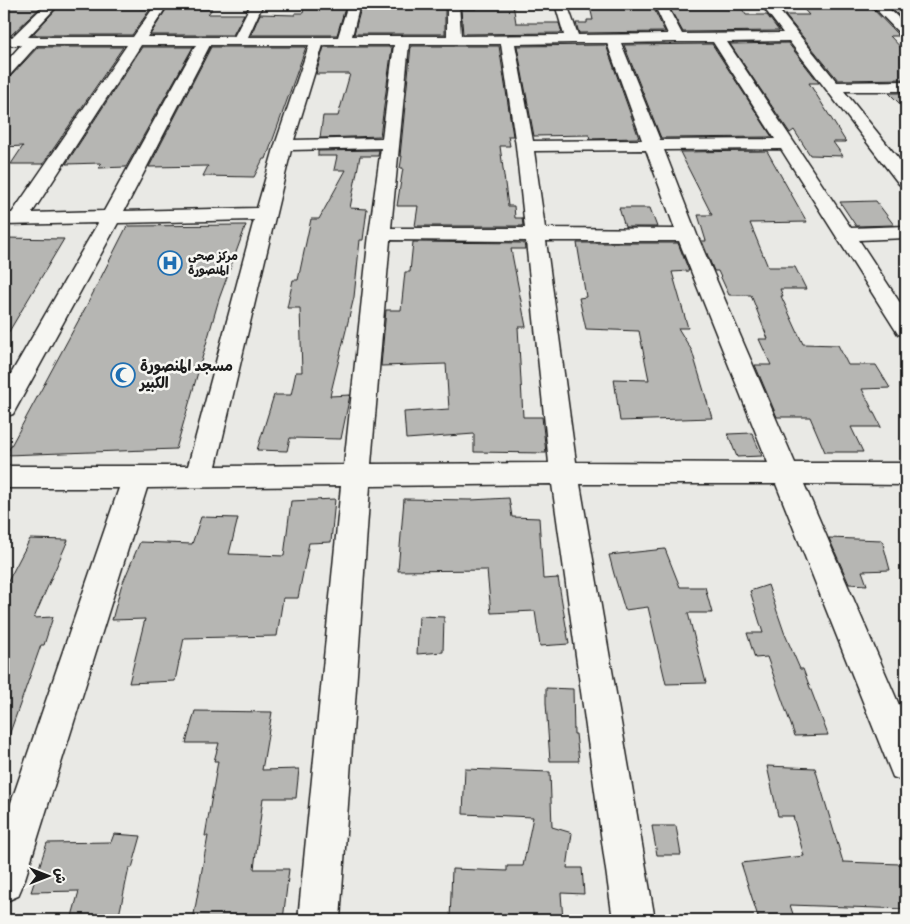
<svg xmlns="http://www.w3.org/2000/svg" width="910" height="924" font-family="Pangolin,'Playpen Sans Arabic',sans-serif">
<rect width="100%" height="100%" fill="#e9e9e5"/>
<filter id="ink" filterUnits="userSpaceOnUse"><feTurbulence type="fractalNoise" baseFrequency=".02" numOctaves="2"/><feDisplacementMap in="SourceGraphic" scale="10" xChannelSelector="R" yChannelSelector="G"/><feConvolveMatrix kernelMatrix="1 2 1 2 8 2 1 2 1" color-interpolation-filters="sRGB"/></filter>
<g filter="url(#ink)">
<path fill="#b6b6b3" stroke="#1c1c1c" d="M4 4H44L11 35H4Z
M61 4 141 5 139 8H151L132 35H32Z
M475 4H513L516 23H559L562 33 463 34 461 9H476Z
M683 4H739L746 15H767L779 31 683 32 669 7 685 6Z
M799 4 869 5 899 36H890L906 53V79L838 80 785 15H809Z
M888 5 906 6V23Z
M590 7H653L665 32 579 33 576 23H587V20H593Z
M167 8 212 9 208 14H244L233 35H150Z
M342 8H345L337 35H251L260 14 295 15V13H303L304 9Z
M361 8 445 9V34H354Z
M788 43 819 83H809L846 142H833L843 156 810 155 794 130 790 133 730 44Z
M712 44 772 137 661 138 624 45Z
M606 45 639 138 590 139 589 135 534 136 517 46Z
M411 46H499L513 136H508L510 146H500L508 206H514L515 218H522L523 226H415L418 206H397L403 168H400L402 156H400Z
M38 47H123L43 164H11L23 146 4 147V79L10 77Z
M142 47H193L126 167 99 168 101 163 66 164Z
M211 47H306L266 159H263L254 177 203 176 208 166 149 167Z
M324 47H392L380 136 320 138 323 116H338L350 74H316Z
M889 93H906V110Z
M379 150 378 156H360L350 208 367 209 363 240H360L354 297 330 396 350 395 341 439 290 438 287 451 257 450 274 395H291L296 372H302L300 308H287L293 280H298L311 219H319L346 170H334L337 156H318V151Z
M767 151 807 222 750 223 768 267H795L806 289H780L783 296H781L803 344 838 345 848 365H876L890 388 862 389 881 427H851L863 452H825L810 417H777L755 365H771L759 339H768L751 295H729L718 271H714L702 241H706L698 215H712L680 152Z
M876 201 894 225 856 226 840 202Z
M619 208H650L657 227H625Z
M246 225 219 299 176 449 6 455 89 301 127 226Z
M4 238 64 239 4 340Z
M413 242 524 243 525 249H511L526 327H518L523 417H542L546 453 474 452V434L406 439 404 412 449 409 446 364 381 366 386 310H401L405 272H410Z
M577 243H678L689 271 672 272 688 328H678L692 351 712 418 620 421 614 379 649 380 639 331 586 329 579 298 586 297Z
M752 433 762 456 737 457 728 434Z
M509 498 512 517 539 518 543 579 558 578 569 644 540 646 535 611 491 613 487 570 398 571 404 499 471 500Z
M335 499 331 542 309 543 298 598H283L277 636 184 638 175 681 129 683 145 619 112 620 121 587 140 542 192 544 201 517 238 518 229 554 284 556 291 501Z
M829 538 882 540 890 570 862 571 867 585 849 584Z
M30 539 68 540 34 618 53 617 44 645H41L7 741H4V589Z
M665 549 680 587H705L712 613H688L706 683 666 684 648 607 625 610 614 574 609 555Z
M768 585 784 632 800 669H803L828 735 795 736 767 657 755 658 747 633H763L750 591Z
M419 616 444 617 443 652 417 654Z
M546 688 573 689 574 734H576L579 761H550L546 703Z
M195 711 272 712 262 770 299 769 296 798H263L254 869H289L283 920H193L208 836H205L218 761H214L219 743H186Z
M767 766 815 768 843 862 900 864 906 883V909L790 905 795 920H759L741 863 804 856 793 816H778Z
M465 769 550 772 552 827 572 833 567 868H582L584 894 561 893 563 920H450L452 869 507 871V866H523L533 817 463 814Z
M652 826H676L681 855H657Z
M114 834 141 836 132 868H129L118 920H71L79 891 31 892 47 843 111 842Z"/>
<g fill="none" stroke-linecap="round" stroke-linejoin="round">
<g stroke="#1c1c1c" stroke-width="3">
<path id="minor" d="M46 4H59L28 37H133L156 4H168L147 37H234L251 4H263L248 37H338L348 4H360L352 36H447V4H459L461 36 564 35 555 4H567L578 35 668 34 654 4H666L682 34 783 33 761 4H774L837 82 906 81V91H844L906 168V186L899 184 789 41 727 42 851 228 906 226V238L859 240 906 312V336L898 334 781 149 664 150 697 235 795 463H906V485L804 484 906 721V782L893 777 776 484H580L655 920H613L552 484 370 486 340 920H298L341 486 147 488 24 882 18 896 4 902V823L119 488H4V466H188L254 220 118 223 13 414 4 417V386L98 223 4 225V213H12L127 45H37L9 76 4 77V64L21 45H4V37H12ZM674 42H713L775 139 660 140 621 43ZM572 43H607L642 140 533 141 515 44ZM409 44H501L516 146 525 228H391ZM141 45H196L104 211 32 213ZM210 45H309L275 145 257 208 124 211ZM323 45H394L382 138 294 140ZM381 148 369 234 344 465 216 466 291 150ZM646 150 675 229 545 228 534 151ZM390 240 526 241 549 463 371 464ZM546 241H679L768 463 576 462Z
M871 4H884L906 25V36L901 35Z"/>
</g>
<use href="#minor" fill="#f6f6f2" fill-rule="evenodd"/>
</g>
</g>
<defs>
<g id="hospital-ring" transform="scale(1.25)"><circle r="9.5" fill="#f6f6f2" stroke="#1f6fb2" stroke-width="1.5"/><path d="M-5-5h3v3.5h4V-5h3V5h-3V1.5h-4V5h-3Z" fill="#1f6fb2"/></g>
<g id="mosque-ring" transform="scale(1.25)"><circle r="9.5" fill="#f6f6f2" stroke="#1f6fb2" stroke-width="1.5"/><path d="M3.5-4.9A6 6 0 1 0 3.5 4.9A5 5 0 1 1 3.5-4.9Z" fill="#1f6fb2"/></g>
</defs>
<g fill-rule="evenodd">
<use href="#hospital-ring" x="170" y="263"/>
<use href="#mosque-ring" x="123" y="375"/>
</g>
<g text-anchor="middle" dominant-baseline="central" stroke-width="5" stroke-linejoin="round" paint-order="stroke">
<g font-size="12" font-weight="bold" fill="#1c1c1c" stroke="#f6f6f2" text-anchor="start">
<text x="188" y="256">مركز صحي<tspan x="188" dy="14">المنصورة</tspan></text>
</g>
<g font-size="15" font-weight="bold" fill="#1c1c1c" stroke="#f6f6f2" text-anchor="start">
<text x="140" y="366">مسجد المنصورة<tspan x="140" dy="17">الكبير</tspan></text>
</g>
</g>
<rect width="910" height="924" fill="none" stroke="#f6f6f2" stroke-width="20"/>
<rect x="10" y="10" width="890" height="904" fill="none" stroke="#1c1c1c" stroke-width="2" filter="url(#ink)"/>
<g transform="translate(48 876) rotate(90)" stroke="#f6f6f2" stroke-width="4" paint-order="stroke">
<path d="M0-4L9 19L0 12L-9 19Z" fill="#1c1c1c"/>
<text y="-8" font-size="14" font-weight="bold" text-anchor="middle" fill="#1c1c1c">ش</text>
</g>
</svg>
